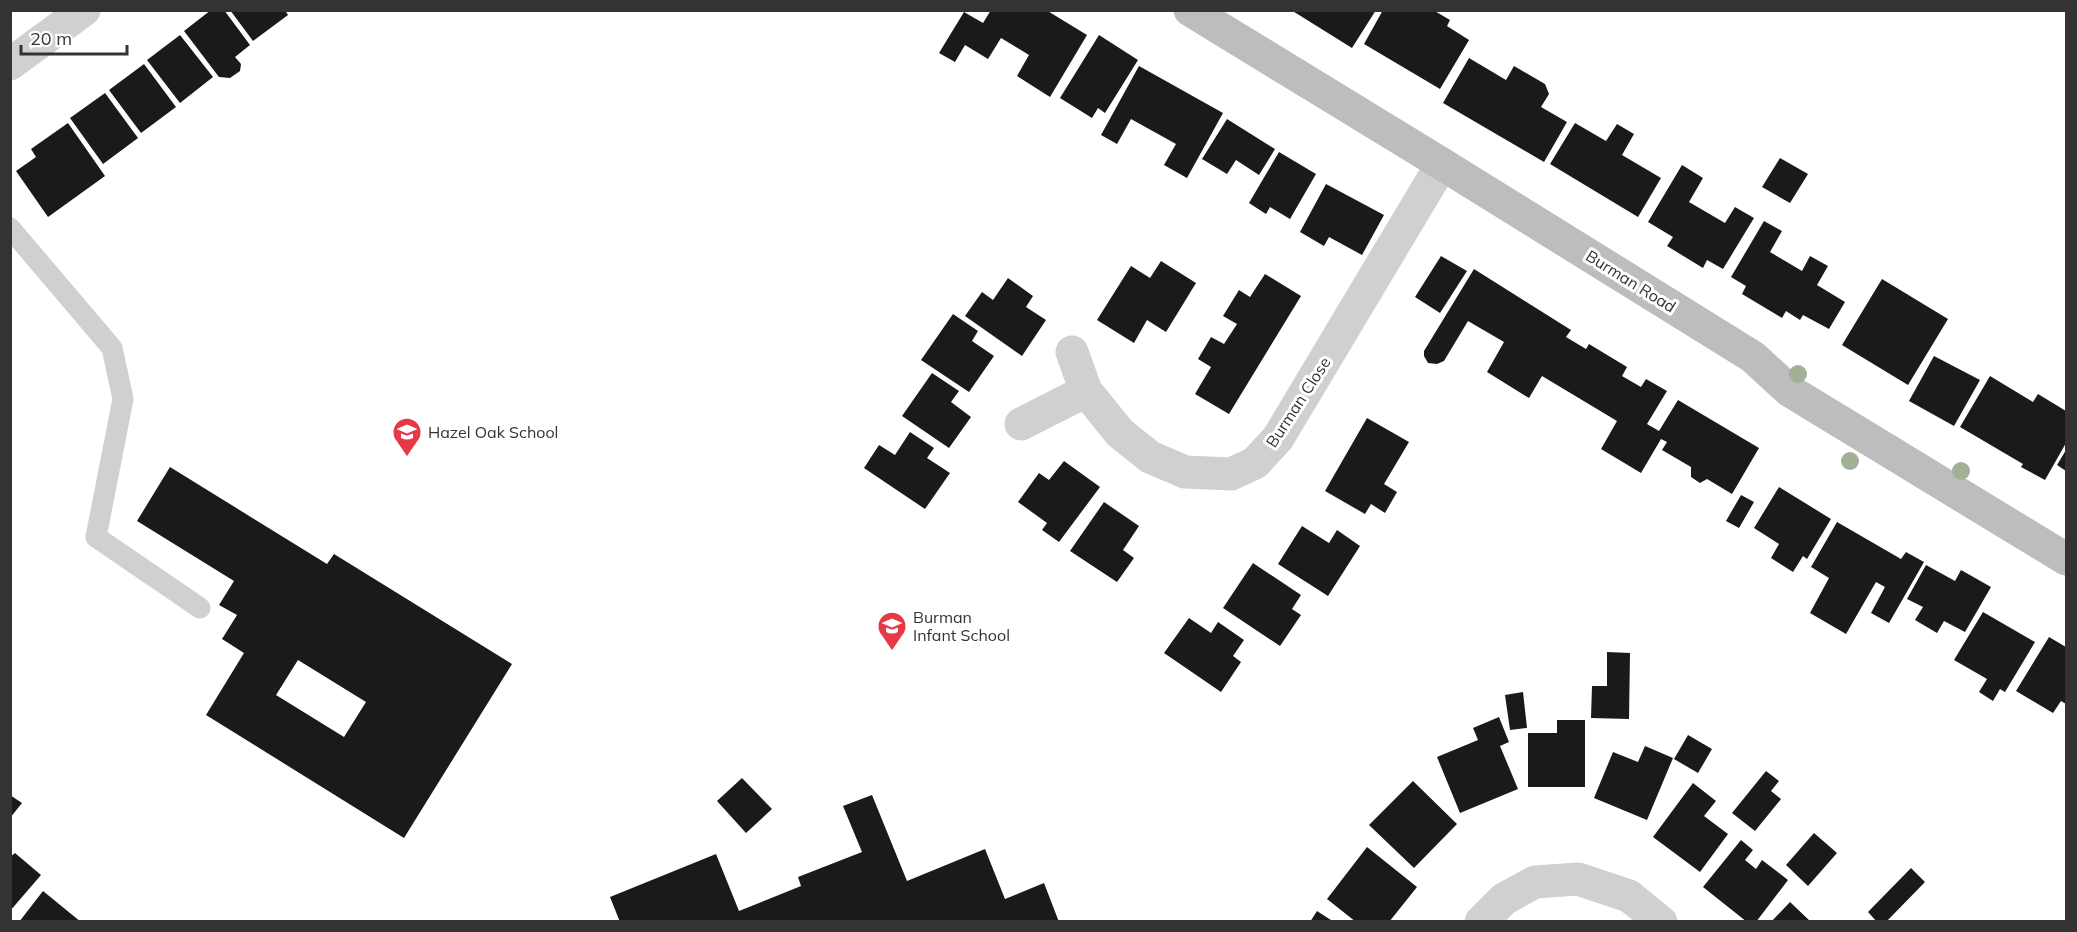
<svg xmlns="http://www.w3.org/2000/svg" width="2077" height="932" font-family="Mulish,sans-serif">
<rect width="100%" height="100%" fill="#fff"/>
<path fill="#1a1a1a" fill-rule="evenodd" d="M211 10H224L250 45 235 57 241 64 240 71 230 78 219 77 184 31Z
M230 10H285L288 15 253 41Z
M991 10H1046L1087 35 1050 97 1017 76 1029 55 1001 38 988 59 965 45 955 62 939 53 964 12 983 23Z
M1291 10H1376L1352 48Z
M1383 10H1433L1450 20 1447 26 1469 40 1440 89 1364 44Z
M180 35 213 77 180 103 147 60Z
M1099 35 1138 60 1105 113 1098 108 1092 118 1060 98Z
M1469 58 1506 80 1514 66 1545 84 1549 94 1541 107 1567 122 1544 162 1443 103Z
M144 64 176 107 141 133 109 90Z
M1139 66 1223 113 1187 178 1164 165 1176 144 1131 119 1117 144 1101 135Z
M105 93 138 138 103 164 70 118Z
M1227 119 1275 149 1259 175 1236 160 1227 174 1202 159Z
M68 123 105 176 48 217 16 171 36 157 31 149Z
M1575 123 1606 141 1617 124 1634 134 1622 155 1661 178 1638 217 1550 164Z
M1279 152 1316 174 1290 219 1270 207 1266 214 1249 203Z
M1780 158 1808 174 1790 203 1762 187Z
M1682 165 1703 178 1689 202 1725 223 1735 207 1754 218 1723 269 1707 260 1703 268 1667 246 1673 237 1648 222Z
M1326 184 1384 215 1362 255 1329 237 1324 246 1300 232Z
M1764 221 1782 231 1770 252 1802 271 1810 256 1828 266 1817 285 1845 302 1829 329 1803 315 1800 320 1786 311 1782 318 1742 294 1746 286 1731 277Z
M1441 256 1467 271 1440 313 1415 297Z
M1161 261 1196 283 1166 332 1147 320 1134 343 1097 320 1131 266 1150 278Z
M1474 269 1571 330 1566 337 1586 349 1589 344 1627 367 1622 376 1641 387 1646 379 1667 391 1647 424 1659 431 1678 400 1759 448 1732 494 1707 479 1700 483 1691 477V467L1662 450 1667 442 1661 439 1641 473 1601 449 1617 421 1542 376 1529 398 1487 372 1504 342 1468 321 1444 361 1437 364 1428 363 1424 356V351Z
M1265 274 1301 296 1229 414 1195 394 1211 367 1198 359 1211 337 1224 344 1237 324 1223 316 1239 290 1250 297Z
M1008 278 1033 296 1026 307 1046 320 1022 356 965 316 982 292 993 300Z
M1882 279 1948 319 1908 385 1842 345Z
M953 314 978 331 972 341 994 356 969 392 921 360Z
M1934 356 1980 380 1954 426 1909 401Z
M932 373 959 391 951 402 971 417 949 448 902 416Z
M1990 376 2033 402 2038 394 2066 411V443L2045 480 2021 467 2023 464 1960 427Z
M1367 418 1409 442 1384 484 1397 492 1385 513 1371 504 1365 514 1325 491Z
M910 432 934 448 927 458 950 473 925 509 864 468 879 445 895 455Z
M2066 450V471L2057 465Z
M1064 461 1100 487 1059 542 1042 530 1047 523 1018 502 1039 473 1049 480Z
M170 467 327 564 334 554 512 664 404 838 206 715 244 653 222 639 237 615 219 605 234 581 137 521ZM298 660 366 702 344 737 276 695Z
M1779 487 1831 519 1807 559 1803 556 1793 572 1771 558 1779 544 1754 528Z
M1741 495 1754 502 1739 528 1726 521Z
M1104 502 1139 526 1123 550 1134 558 1117 582 1070 551Z
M1837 522 1901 559 1906 552 1924 562 1889 623 1871 613 1885 587 1876 582 1846 634 1810 613 1829 578 1811 567Z
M1302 526 1329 543 1337 530 1360 546 1328 596 1278 564Z
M1253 563 1301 595 1292 609 1301 615 1280 646 1223 608Z
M1926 565 1955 581 1961 570 1991 587 1965 632 1944 621 1937 633 1915 620 1923 607 1907 599Z
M1983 612 2035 642 2005 692 2000 689 1993 701 1979 692 1987 679 1954 660Z
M1189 618 1211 633 1218 622 1244 640 1233 656 1241 662 1221 692 1164 653Z
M2049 637 2066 647V704L2061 701 2053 713 2016 691Z
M1607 652 1630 653 1629 719 1591 718 1592 686H1607Z
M1523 692 1527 728 1510 730 1505 695Z
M1499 717 1509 742 1500 746 1518 789 1460 813 1437 757 1478 740 1473 728Z
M1557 720H1585V787H1528V733H1557Z
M1688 735 1712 749 1698 773 1674 759Z
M1645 746 1673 758 1647 820 1594 798 1613 752 1638 762Z
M1766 771 1779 781 1771 791 1781 799 1755 831 1732 813Z
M742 778 772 809 746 833 717 801Z
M1413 781 1457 824 1414 868 1369 825Z
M1693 783 1716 801 1704 816 1728 834 1700 872 1653 837Z
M10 795 22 803 10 818Z
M872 795 907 881 985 849 1005 899 1044 883 1059 922H620L610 897 716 854 739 911 801 886 798 877 862 852 843 806Z
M1814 833 1837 853 1808 886 1786 865Z
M1741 840 1753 850 1745 860 1756 869 1762 860 1788 880 1756 922H1747L1703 887Z
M1367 847 1417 887 1389 922H1356L1327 899Z
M15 853 41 875 10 911V857Z
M1911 868 1925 882 1886 922H1877L1868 912Z
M43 891 81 922H19Z
M1790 902 1811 922H1771Z
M1317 911 1334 922H1310Z"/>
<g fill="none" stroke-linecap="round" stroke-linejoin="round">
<path stroke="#d0d0d0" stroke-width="21" d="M10 228 112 348 123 399 96 537 200 608"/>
<path stroke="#d0d0d0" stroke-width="33" d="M10 64 84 10
M1072 352 1086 391 1120 433 1150 457 1185 472 1231 474 1255 463 1278 438 1442 164
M1021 424 1086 391
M1481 922 1504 899 1535 882 1578 879 1629 896 1661 922"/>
<path stroke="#bdbdbd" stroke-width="33" d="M1190 10 1442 164 1753 357 1790 391 2066 559"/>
</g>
<g fill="#a2b095">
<circle cx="1798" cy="374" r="9"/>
<circle cx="1850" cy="461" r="9"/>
<circle cx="1961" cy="471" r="9"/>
</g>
<defs>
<g id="school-pin" transform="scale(1.5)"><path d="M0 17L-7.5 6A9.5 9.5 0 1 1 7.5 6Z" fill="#e63946" stroke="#fff"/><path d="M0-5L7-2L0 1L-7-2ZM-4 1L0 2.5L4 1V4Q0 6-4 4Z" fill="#fff"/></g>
</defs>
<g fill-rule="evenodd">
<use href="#school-pin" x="407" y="432"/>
<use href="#school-pin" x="892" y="626"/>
</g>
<g text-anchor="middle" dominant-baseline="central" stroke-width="6" stroke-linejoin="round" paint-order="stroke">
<g font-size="16" fill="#333" stroke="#fff">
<text transform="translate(1631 281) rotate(32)">Burman Road</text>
<text transform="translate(1298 402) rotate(-57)">Burman Close</text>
</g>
<g font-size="16" fill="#333" stroke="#fff" text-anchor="start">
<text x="428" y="432">Hazel Oak School</text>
<text x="913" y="617">Burman<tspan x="913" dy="18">Infant School</tspan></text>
</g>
</g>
<rect width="2077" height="932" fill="none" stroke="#333333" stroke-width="24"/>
<path d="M21 45v9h106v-9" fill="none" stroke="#333333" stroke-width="3"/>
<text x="30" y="45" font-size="18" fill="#333333" stroke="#ffffff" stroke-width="4.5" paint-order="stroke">20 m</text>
</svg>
